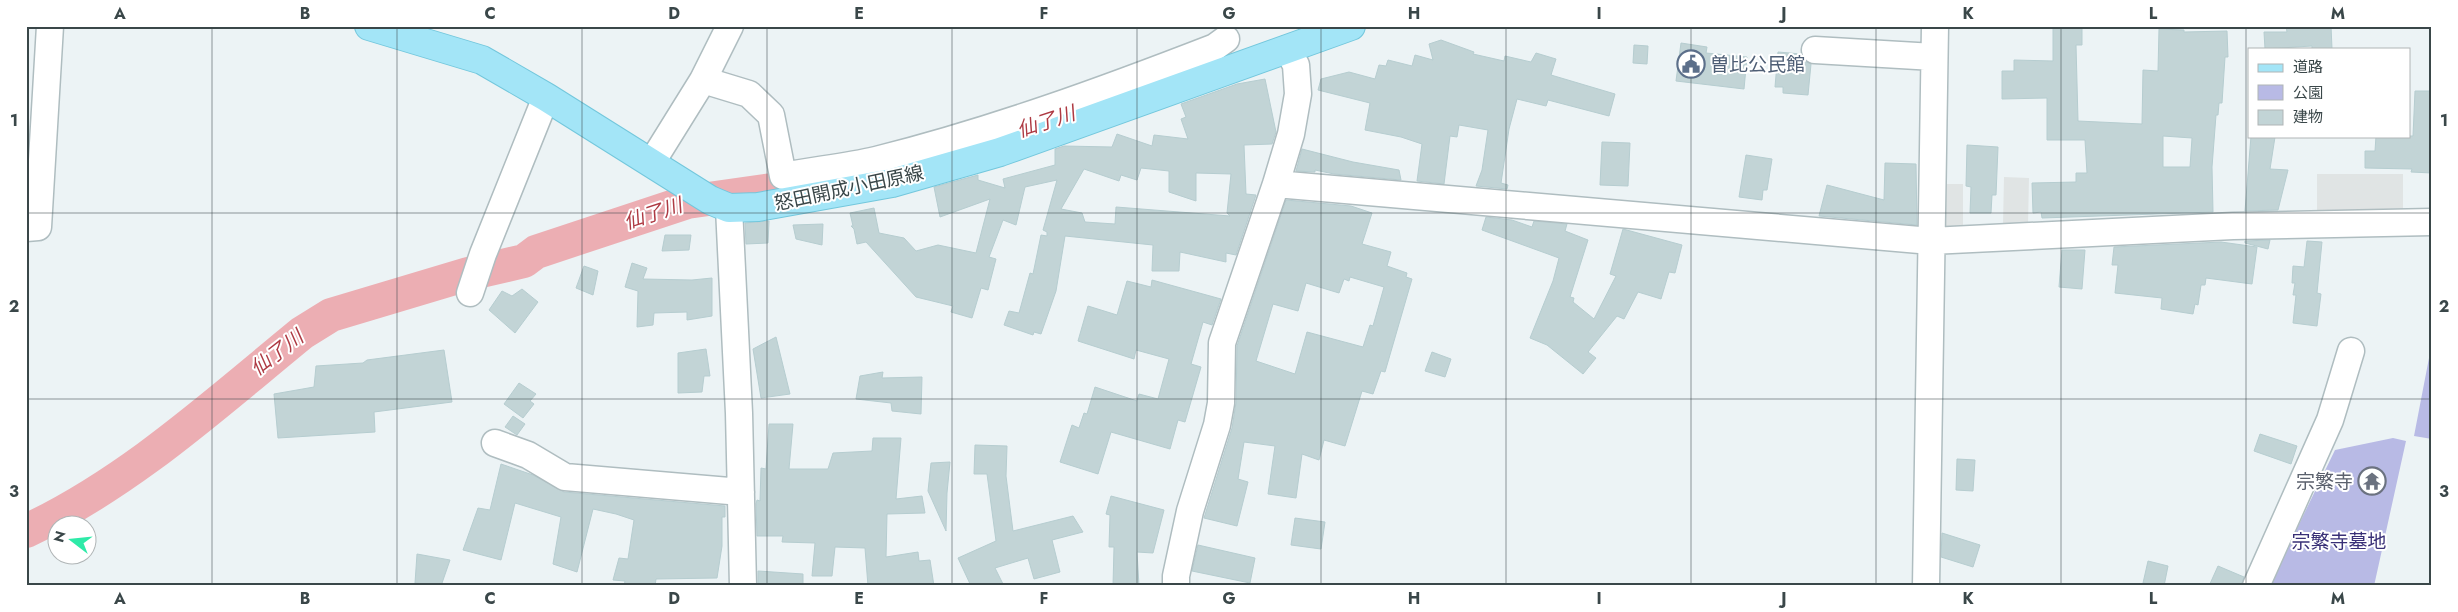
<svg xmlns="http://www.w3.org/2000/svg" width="2458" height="612" font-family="Jost,'Noto Sans JP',sans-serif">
<rect width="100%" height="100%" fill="#ecf3f5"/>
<path fill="#b8bae5" d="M2429 358H2432V439L2414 436Z
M2393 438 2406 441 2374 586H2269L2335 450Z"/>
<path fill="#e0e4e4" d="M2317 174H2403V218H2317Z
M2004 177 2029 178 2028 225H2003Z
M1937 184H1963V232L1936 231Z"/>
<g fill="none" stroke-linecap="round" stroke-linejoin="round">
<path stroke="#ecaeb3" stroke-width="34" d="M26 531C129 483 215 404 302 333L331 315 468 274 524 261 536 252 687 202 821 183"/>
</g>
<path fill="#c2d4d6" stroke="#b6cdd0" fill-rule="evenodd" d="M2053 26H2082V45H2076L2078 121 2142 124 2143 70 2158 71 2159 29 2184 30V32L2227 31 2228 57H2225L2222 103H2219L2218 115H2216L2212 167 2213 212 2042 218 2041 212 2033 213 2032 183 2076 182V173H2087L2085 140H2047V98L2002 99V71H2014V60L2053 61ZM2163 136 2192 138 2190 167H2163Z
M2286 26H2331L2332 49H2312V46L2265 49 2264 32H2287Z
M1441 40 1474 52 1473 54 1504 61 1505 56 1531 62 1536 53 1556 59 1551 75 1615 94 1609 116 1548 100 1546 106 1517 99 1509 129 1501 183 1508 185 1507 189 1476 186 1482 170 1488 130 1459 125 1457 137 1450 136 1444 184 1417 181 1422 144 1401 137 1365 130 1370 103 1318 90 1321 79 1349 72 1375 79 1379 65 1386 66 1388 60 1412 66 1415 55 1433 60 1429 44Z
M1681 43 1707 47 1706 53 1747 57 1744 89 1676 81Z
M1634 45 1648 46 1647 64 1633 63Z
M1778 52 1801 54 1806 62 1811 64 1808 95 1783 93V87H1775Z
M1265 79 1276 132 1272 144 1244 145 1246 194 1256 195 1236 255 1226 253V262L1180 252 1179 271H1152L1153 245 1065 236 1056 291 1041 334 1034 332 1033 335 1004 325 1009 311 1019 313 1030 273 1033 274 1041 235 1047 236V232L1043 230 1057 180 1025 187 1016 225 1003 220 989 257 996 259 988 290 981 288 972 318 951 312 953 306 916 297 866 242 857 244 854 229 851 226H853L850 213 874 208 879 233 904 238 916 251 938 245 976 253 990 199 940 217 934 187 978 175V180L1005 188 1003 179 1055 165V149L1064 146 1112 147 1117 134 1152 146 1154 135 1188 139 1181 119 1186 117 1181 104 1237 84ZM1141 168 1169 171V192L1196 201V173L1231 174 1227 213 1230 216 1116 207 1115 224 1085 222 1082 213 1061 209 1084 169 1119 181 1121 175 1137 180Z
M2415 91H2432V173L2411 172 2412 169 2365 168V151H2375L2376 136H2413Z
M2251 136 2275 137 2270 169 2288 170 2278 210 2245 211Z
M1602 142 1630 143 1628 186 1600 185Z
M1967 145 1998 147 1996 195H1992L1991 213H1970L1971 187 1966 186Z
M1302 149 1353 162 1399 170 1401 180 1334 174 1315 170V172L1296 171Z
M1746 155 1772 159 1767 190H1763L1762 200 1739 197Z
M1885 163 1916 164 1917 225 1819 216 1827 185 1884 200Z
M1286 200 1351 206 1372 213 1362 244 1391 252 1387 266 1407 273 1406 277 1412 279 1385 372 1381 371 1373 394 1362 391 1345 446 1324 440 1319 460 1302 454 1296 498 1268 494 1275 446 1244 442 1238 479 1248 482 1237 526 1204 518 1232 428 1236 403 1237 346ZM1350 277 1384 287 1373 326 1370 325 1363 347 1307 332 1295 374 1256 361 1273 304 1298 311 1306 283 1339 293 1344 279 1349 281Z
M1486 217 1512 220 1532 227 1534 221 1567 224 1565 231 1588 240 1570 297 1574 298 1573 302 1594 319 1616 276 1610 274 1623 229 1682 245 1675 273 1669 272 1661 299 1638 292 1624 319 1617 316 1588 352 1596 358 1583 374 1547 345 1530 338 1553 281 1559 258 1482 230Z
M769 221 768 243 746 244 745 223Z
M823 224 822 245 796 239 793 225Z
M665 235H691L689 250 662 251Z
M2270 240 2268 249 2245 243V241Z
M2307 241 2322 242 2317 293 2321 294 2317 326 2293 323 2296 295H2293L2295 283H2292L2293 266 2304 267Z
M2221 242 2257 247 2252 284 2206 278 2205 285H2201L2198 305 2195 304 2193 314 2161 309 2162 298 2115 293 2118 265H2112L2114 247Z
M2062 250H2085L2082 289 2059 287Z
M632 263 647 268 643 279 692 280 712 278V316L687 320V312L654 313 653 325 637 327 638 291 625 287Z
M584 266 598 271 593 295 576 288Z
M1152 280 1221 299 1212 325 1203 322 1191 364 1201 367 1185 422 1178 420 1170 449 1111 432 1098 474 1060 462 1072 425 1079 428 1084 413 1087 414 1095 387 1137 401 1139 394 1158 399 1169 359 1136 350 1134 359 1078 341 1088 306 1117 315 1127 281 1151 287Z
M522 289 538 302 515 333 489 310 502 291 512 296Z
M776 337 790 394 761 398 753 349Z
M706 349 710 376H704L702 392 678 393V353Z
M444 350 452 402 374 412 375 432 278 438 274 394 314 387 316 366 363 363 367 360Z
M1432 352 1451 359 1445 377 1425 371Z
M883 372 882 378 922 377 921 414 892 411 891 403 856 399 860 376Z
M519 383 536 394 530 401 534 404 523 418 504 404Z
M513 416 525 424 517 435 505 427Z
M769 424H793L789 469H828L833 453 872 451 873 438H901L896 499 922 496 925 513 887 514 886 557 918 552 919 561 930 560 934 586H868L865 548 835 547 832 576H812L815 543 782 542 783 536H757L756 504 757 500 760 501 761 468 766 469Z
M2260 434 2297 446 2291 464 2254 451Z
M975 445 1007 446 1006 476 1013 531 1073 516 1083 532 1052 540 1060 572 1034 579 1028 558 995 568 1004 586H971L958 558 996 541 987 474H974Z
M1957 459 1975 460 1973 491 1956 490Z
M950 462 947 493 946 531 928 491 931 463Z
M501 464 533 475 564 492 725 506V517H722V546L717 578 656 579 655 586H624L625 581 613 580 619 558 628 559 634 520 616 514 593 509 577 572 553 564 561 517 515 503 501 560 463 550 478 508 490 510Z
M1111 496 1164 510 1153 553 1137 552 1139 586H1113L1114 547H1109L1110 515 1106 514Z
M1295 518 1325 522 1321 549 1291 545Z
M1942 533 1980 545 1973 567 1941 557Z
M1198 545 1255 558 1250 583 1192 571Z
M417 554 450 560 441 586 415 583Z
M2148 561 2168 566 2164 586 2143 583Z
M2218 566 2244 577 2241 586H2209Z
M758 571 803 574V586H758Z"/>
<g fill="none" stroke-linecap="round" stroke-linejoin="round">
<g stroke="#afbdc0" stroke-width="29">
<path id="minor" d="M1815 50 1934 57
M703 80 749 94 771 115 783 176C814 170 846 167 876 160 992 131 1104 90 1215 47L1226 39
M652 162 703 80 730 26
M1276 184 1931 241 2233 226 2432 222
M729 208 739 413 743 586
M26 228 38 227 50 26
M470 293 483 254 546 97
M495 443 528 455 565 477 741 492
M1176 586V576L1190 511 1217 425 1221 403 1222 343 1276 184 1291 134 1298 94 1296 65 1287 49
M1926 586 1935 26
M2256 586 2330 420 2351 351"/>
</g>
<g stroke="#73c7dc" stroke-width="30">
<path id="major" d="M369 26 482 60 546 97 710 200 729 208 758 207 892 183 1000 152 1351 26"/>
</g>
<use href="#minor" stroke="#fff" stroke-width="26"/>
<use href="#major" stroke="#a3e5f7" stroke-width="28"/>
</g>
<path fill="none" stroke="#3a4749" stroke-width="1" stroke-opacity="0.55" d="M212 26V586M397 26V586M582 26V586M767 26V586M952 26V586M1137 26V586M1321 26V586M1506 26V586M1691 26V586M1876 26V586M2061 26V586M2246 26V586M26 213H2432M26 399H2432"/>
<defs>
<g id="civic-ring" transform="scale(1.4375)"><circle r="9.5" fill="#fff" stroke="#5c6f8a" stroke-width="1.5"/><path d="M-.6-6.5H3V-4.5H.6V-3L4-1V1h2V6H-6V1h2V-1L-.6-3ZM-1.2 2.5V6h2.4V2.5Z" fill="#5c6f8a"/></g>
<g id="temple-ring" transform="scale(1.4375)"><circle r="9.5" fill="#fff" stroke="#6b7280" stroke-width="1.5"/><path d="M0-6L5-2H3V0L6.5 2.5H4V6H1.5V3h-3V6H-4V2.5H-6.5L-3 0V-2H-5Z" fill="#6b7280"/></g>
</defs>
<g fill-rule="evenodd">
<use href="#civic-ring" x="1691" y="64"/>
<use href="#temple-ring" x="2372" y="481"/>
</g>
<g text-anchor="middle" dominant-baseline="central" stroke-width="4" stroke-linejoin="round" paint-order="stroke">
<g font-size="19" fill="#4e5e75" stroke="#fff" text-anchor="start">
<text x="1710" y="64">曽比公民館</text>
</g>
<g font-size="19" fill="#3a4749" stroke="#fff">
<text transform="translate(849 188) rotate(-12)">怒田開成小田原線</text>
</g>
<g font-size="19" fill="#5b616d" stroke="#fff" text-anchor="end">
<text x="2353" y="481">宗繁寺</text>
</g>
<g font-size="19" fill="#393077" stroke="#fff">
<text x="2339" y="541">宗繁寺墓地</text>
</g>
<g font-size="20" font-style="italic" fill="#ae3a43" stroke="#fff">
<text transform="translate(1046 122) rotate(-18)">仙了川</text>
<text transform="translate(653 214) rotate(-18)">仙了川</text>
<text transform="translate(277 353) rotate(-38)">仙了川</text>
</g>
</g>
<rect width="2458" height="612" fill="none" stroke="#ffffff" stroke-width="55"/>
<rect x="2248" y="48" width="162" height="90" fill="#ffffff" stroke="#b0b5b6"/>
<rect x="2258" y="64" width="25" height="8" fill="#a3e5f7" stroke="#b0b5b6"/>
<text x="2293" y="72" font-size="15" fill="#3a4749">道路</text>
<rect x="2258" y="85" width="25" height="15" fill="#b8bae5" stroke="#b0b5b6"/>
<text x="2293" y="98" font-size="15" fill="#3a4749">公園</text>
<rect x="2258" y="110" width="25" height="15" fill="#c2d4d6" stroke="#b0b5b6"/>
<text x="2293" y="122" font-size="15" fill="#3a4749">建物</text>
<g transform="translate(72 540) rotate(286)"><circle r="24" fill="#ffffff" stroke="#b0b5b6"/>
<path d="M0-4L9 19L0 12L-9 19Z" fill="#2eeaa8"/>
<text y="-8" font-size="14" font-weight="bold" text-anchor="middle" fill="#3a4749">N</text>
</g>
<rect x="28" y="28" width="2402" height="556" fill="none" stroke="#3a4749" stroke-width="2"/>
<g font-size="16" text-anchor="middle" font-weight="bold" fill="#3a4749">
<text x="120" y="19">A</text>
<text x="305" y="19">B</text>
<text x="490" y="19">C</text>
<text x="674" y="19">D</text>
<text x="859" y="19">E</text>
<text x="1044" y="19">F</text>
<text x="1229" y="19">G</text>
<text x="1414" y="19">H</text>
<text x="1599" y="19">I</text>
<text x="1784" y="19">J</text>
<text x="1968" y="19">K</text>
<text x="2153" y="19">L</text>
<text x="2338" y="19">M</text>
<text x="14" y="126">1</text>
<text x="2444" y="126">1</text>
<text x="14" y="312">2</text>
<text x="2444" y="312">2</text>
<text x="14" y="497">3</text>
<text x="2444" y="497">3</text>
<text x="120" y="604">A</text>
<text x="305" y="604">B</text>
<text x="490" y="604">C</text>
<text x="674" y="604">D</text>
<text x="859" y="604">E</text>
<text x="1044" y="604">F</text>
<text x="1229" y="604">G</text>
<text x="1414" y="604">H</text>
<text x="1599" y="604">I</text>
<text x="1784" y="604">J</text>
<text x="1968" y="604">K</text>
<text x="2153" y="604">L</text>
<text x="2338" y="604">M</text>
</g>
</svg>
